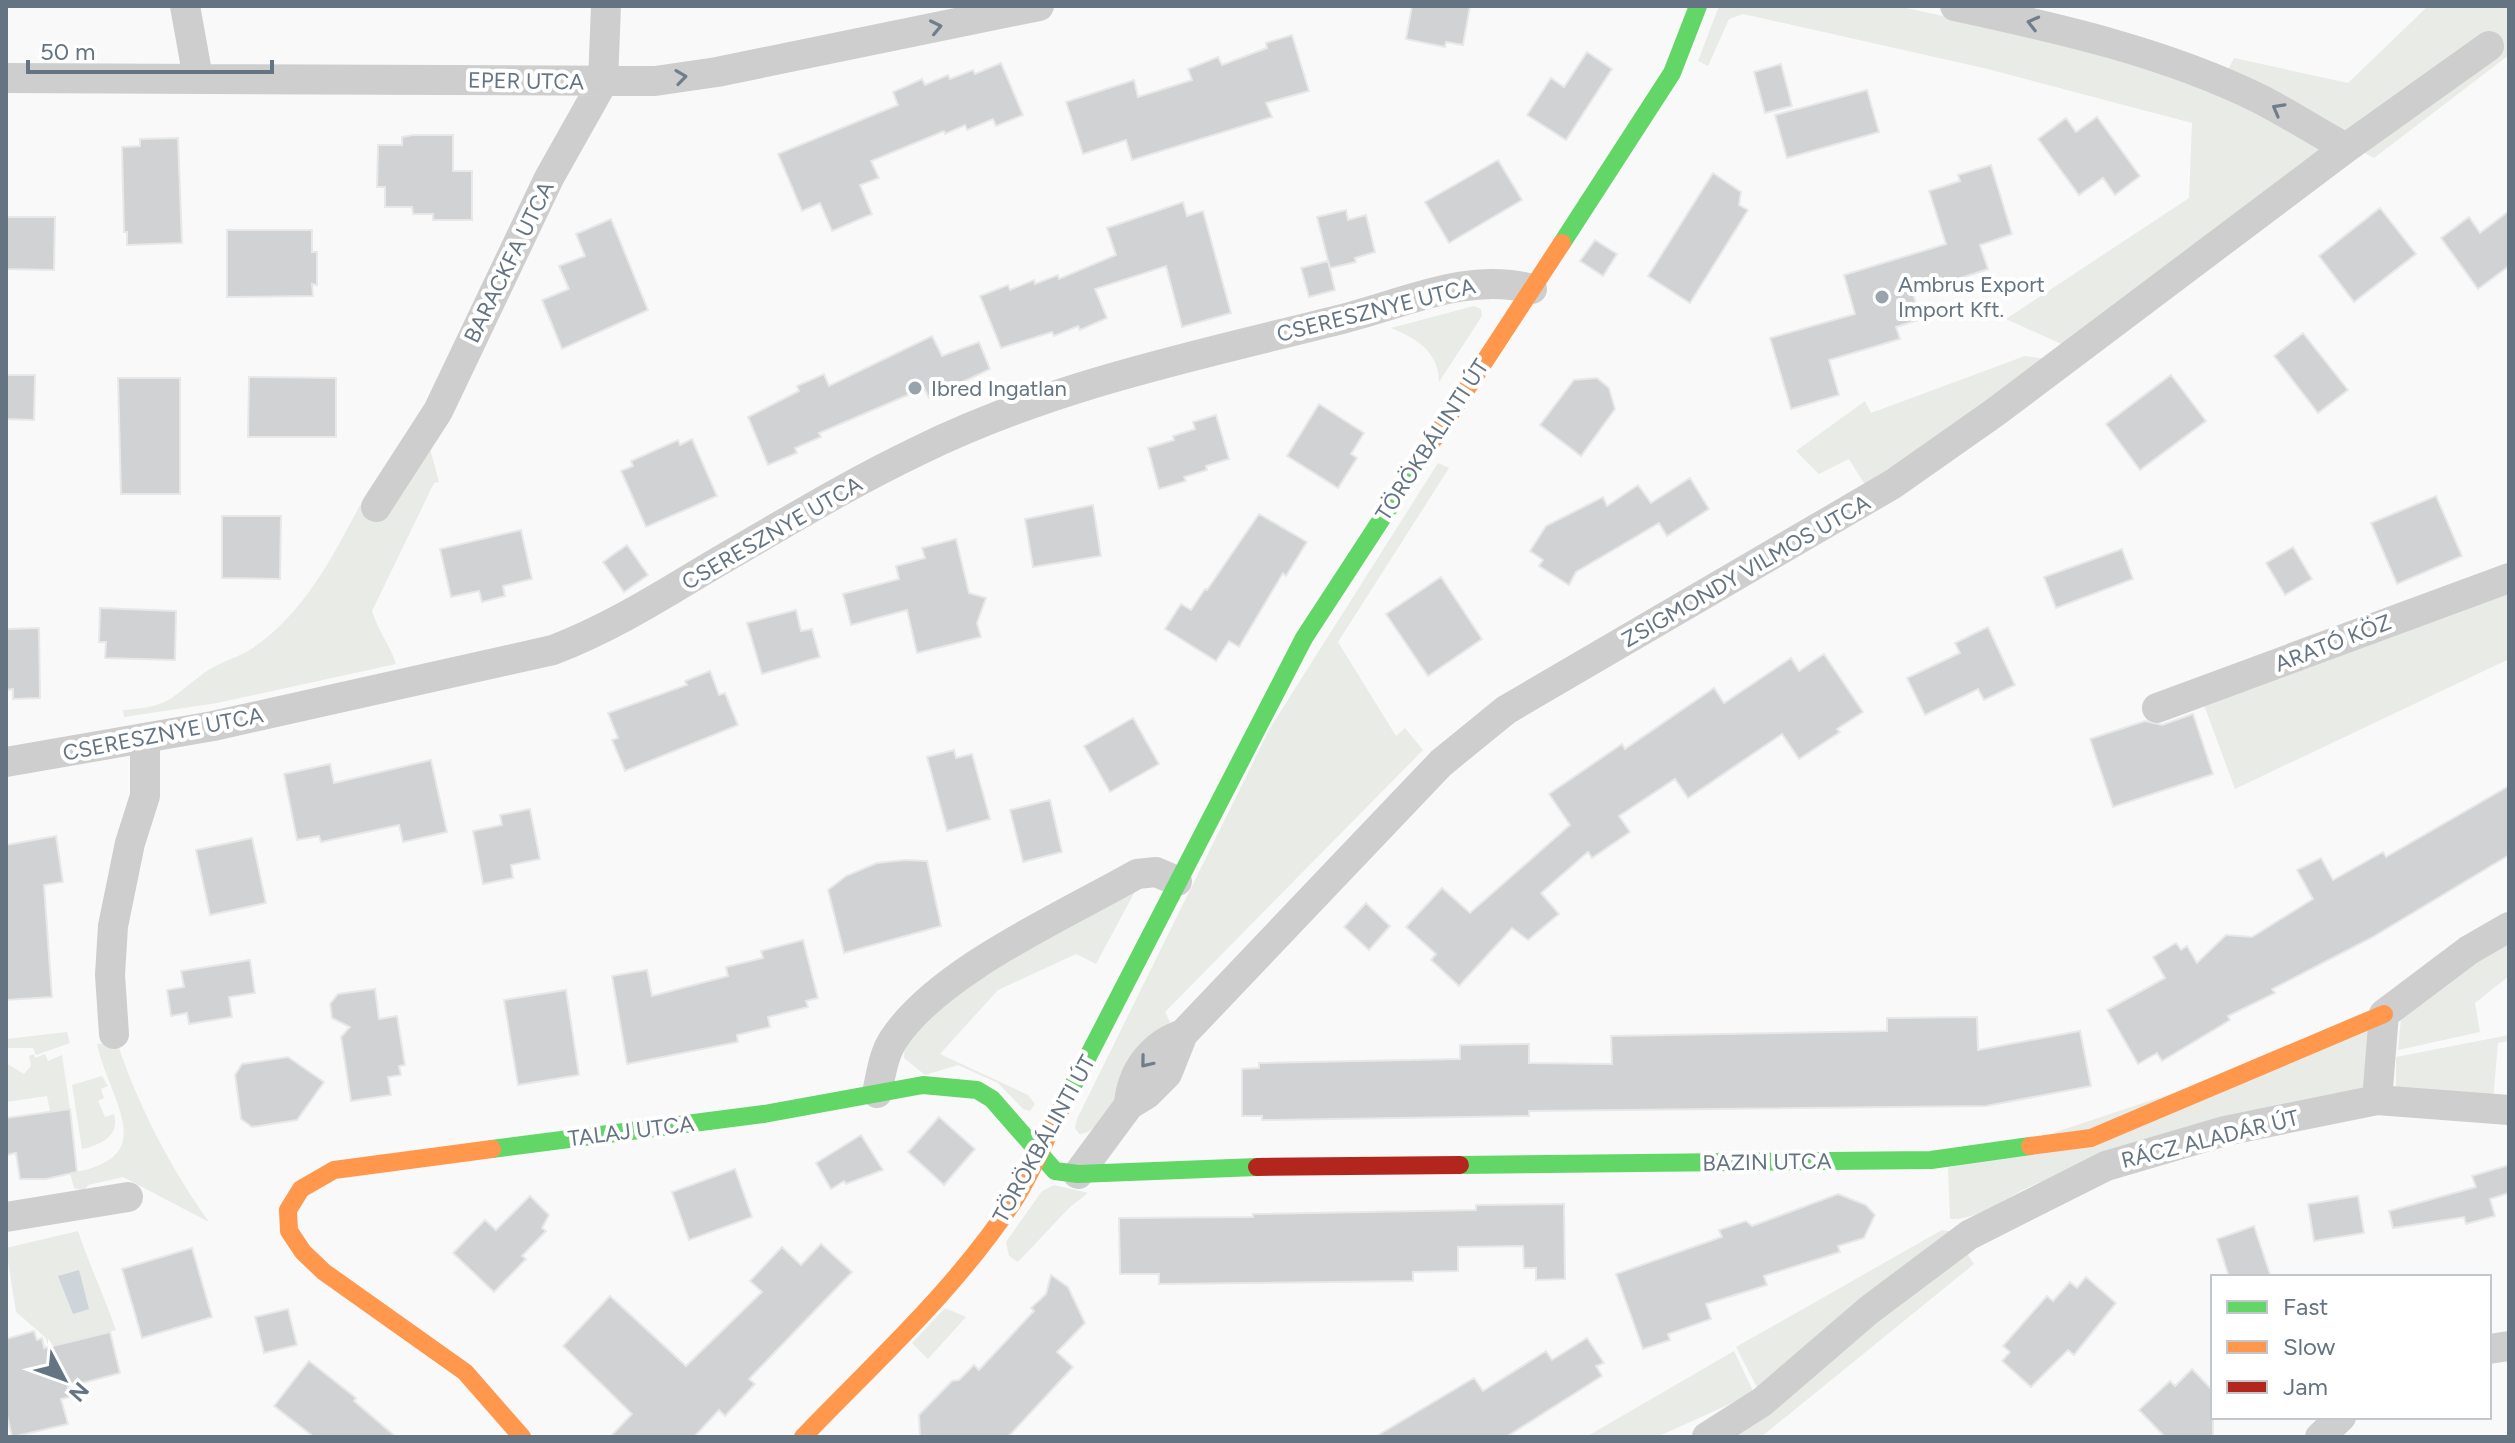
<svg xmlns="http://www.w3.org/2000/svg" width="2515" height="1443" font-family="Figtree,sans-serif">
<rect width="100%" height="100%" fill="#f9f9f9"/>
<path fill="#e8ebe6" d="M1719 6H1897L2115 53 2188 78 2334 150 2068 347 2006 319 2189 198 2192 123 1988 69 1743 14 1729 19 1708 66 1698 61Z
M2428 6H2509V55L2374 158 2225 76 2234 58 2348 83Z
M1474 306 1481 309 1482 316 1439 382C1439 352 1416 338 1391 328Z
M2025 356 2056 360 1865 485 1849 459 1819 474 1796 451 1865 401 1871 413Z
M429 445 439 482 434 483 372 611C378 631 390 645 396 664L217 703 124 717 123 710C170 707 169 699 204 673 217 663 234 659 248 651 302 617 332 558 360 505L383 510Z
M1438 463 1449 468 1338 642 1396 736 1405 728 1423 750 1165 1012 1170 1022C1160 1032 1146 1042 1139 1054 1127 1075 1106 1134 1079 1134L1075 1128 1077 1119 1270 728Z
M2509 592V659L2235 789 2204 705Z
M1139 884 1096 964 1076 954 998 990 940 1054 1028 1095 1035 1104 1030 1111 1023 1109 998 1083 958 1065 925 1075 904 1058 905 1043 935 1005Z
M2509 935V976L2475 1003 2480 1032 2398 1050 2401 1018Z
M2371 1027 2368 1094C2261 1120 2132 1141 2033 1185 2008 1196 1978 1221 1950 1219L1948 1168Z
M67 1032 70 1043 36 1055 33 1048H6V1039Z
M2509 1035V1041L2498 1043 2493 1100 2396 1095V1057Z
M117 1042C138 1106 170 1167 209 1222L123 1177 88 1185 84 1191 74 1188 70 1173C163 1158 110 1103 97 1044Z
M34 1054 35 1058 45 1054 48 1061 62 1055 70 1109 50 1111 47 1096 6 1102V1063L24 1074 31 1066 29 1056Z
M102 1076 108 1086 101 1089 104 1098 98 1101 105 1117 114 1114C120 1136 101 1145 82 1149L72 1085Z
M1054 1185 1088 1193 1070 1207 1018 1262 1009 1256 1006 1242 1042 1191Z
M1942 1230 1958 1233 1761 1395 1736 1347Z
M78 1231C89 1264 104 1296 116 1330L49 1347 45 1337 16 1312 6 1248Z
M1961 1244 1974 1264 1761 1437H1715Z
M945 1308 966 1317 928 1359 912 1343Z
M1734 1351 1754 1393 1657 1437H1586Z"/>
<path fill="#ced5da" d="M79 1270 89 1309 73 1314 58 1276Z"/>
<path fill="#d0d2d3" stroke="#e8e8e8" stroke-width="2" d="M1412 6H1470L1463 45 1446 42 1445 47 1406 39Z
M1292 35 1309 91 1266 103 1272 117 1132 160 1126 140 1083 154 1066 102 1134 80 1138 97 1192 80 1188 69 1218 57 1222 65 1267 48 1266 43Z
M1587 52 1612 69 1566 140 1527 115 1551 78 1564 87Z
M1001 63 1023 115 996 126 993 119 967 130 965 125 945 134 944 131 871 161 879 178 860 185 872 214 832 231 820 203 802 211 778 154 898 105 893 92 922 79 925 85 948 75 950 79 973 70 975 74Z
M1781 64 1792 106 1765 113 1754 72Z
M1867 90 1879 132 1787 158 1775 115Z
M2097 117 2140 176 2115 195 2103 178 2079 195 2038 139 2066 118 2076 132Z
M413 135H453V171H472V220H433V214H413L412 207H385V187H377L378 145H402V137Z
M178 138 182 243 127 245V232H124L122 147 140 146V139Z
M1498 160 1522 200 1449 243 1425 202Z
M1991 165 2012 234 1980 245 1988 269 1913 294 1921 319 1896 327 1900 339 1829 360 1839 395 1791 409 1770 338 1855 314 1844 275 1946 244 1929 191 1960 181 1958 175Z
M1713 173 1741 192 1739 205 1748 210 1690 303 1648 276Z
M1183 202 1187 216 1203 211 1231 313 1182 327 1166 266 1095 289 1107 318 1080 330 1078 326 1054 336 1052 332 1001 348 980 296 1008 285 1010 290 1034 280 1035 284 1058 275 1059 279 1116 255 1107 228Z
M2380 208 2416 254 2354 302 2319 256Z
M1346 210 1348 220 1366 215 1375 252 1355 258 1356 262 1330 268 1317 217Z
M2509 211V266L2478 289 2441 238 2469 217 2480 233Z
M6 217H55L54 270 6 269Z
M611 219 648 310 562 349 542 300 569 289 559 266 585 256 576 234Z
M227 230H312V252H317V285L312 284 313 296 227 297Z
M1595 240 1617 254 1603 276 1580 261Z
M1328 261 1335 290 1309 297 1301 268Z
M2303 333 2348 390 2318 413 2274 356Z
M932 336 942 356 979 342 990 369 929 398 924 388 819 433 821 437 795 448 797 453 768 465 748 417 799 391 797 386 824 374 829 386Z
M6 375H35L34 420 6 419Z
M2171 375 2206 421 2140 470 2106 424Z
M249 377 336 378V437H248Z
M118 378H180V494H121Z
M1597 378 1609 388 1615 409 1581 456 1540 425 1574 380Z
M1319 404 1364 433 1351 454 1357 458 1338 488 1287 456Z
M1216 415 1229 459 1206 466 1207 470 1184 477 1186 481 1159 489 1148 448 1174 440 1173 436 1195 429 1193 422Z
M692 439 717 496 646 527 621 471 633 466 631 461 678 440 680 445Z
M1690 478 1709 509 1667 536 1659 523 1576 572 1569 585 1539 566 1543 560 1530 551 1546 526 1603 497 1607 506 1638 485 1651 503Z
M2436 496 2462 556 2397 584 2371 523Z
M1093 505 1101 556 1033 567 1025 519Z
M1259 514 1307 542 1286 576 1283 573 1239 647 1229 641 1216 661 1165 629 1181 604 1191 610 1205 589 1207 590Z
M222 516H281L280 579 222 578Z
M521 530 532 579 503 586 505 596 482 602 479 591 451 597 440 549Z
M956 539 969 593 986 598 977 623 981 637 917 653 907 610 851 625 843 594 899 579 896 566 925 558 922 548Z
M627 545 648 575 624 592 603 562Z
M2293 547 2312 579 2285 595 2266 563Z
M2122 549 2133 579 2056 608 2044 577Z
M1441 577 1482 639 1428 676 1386 614Z
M100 608 176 611 175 660 105 658 106 642H99Z
M796 610 801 631 812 629 820 657 762 674 747 623Z
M1988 627 2015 685 1984 700 1978 689 1925 715 1907 678 1960 653 1955 643Z
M39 628 40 698 13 699V689L6 690V629Z
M1824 654 1863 712 1837 729 1840 732 1799 759 1782 734 1688 798 1675 779 1619 816 1630 832 1592 858 1588 852 1541 893 1559 914 1528 940 1512 928 1459 986 1431 960 1436 954 1406 927 1442 888 1470 913 1570 825 1549 794 1622 744 1625 749 1714 688 1724 703 1791 658 1799 671Z
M710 671 719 695 725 693 738 725 625 771 612 740 618 738 608 713 687 685 685 681Z
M2193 714 2213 774 2113 807 2090 739 2145 721 2162 725Z
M1133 718 1159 764 1110 792 1084 746Z
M954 750 956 758 972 754 990 819 947 831 927 757Z
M431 760 447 832 403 842 399 825 321 842 319 836 297 840 284 774 330 764 334 783Z
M2509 786V855L2371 938 2272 989 2275 993 2228 1016 2230 1020 2162 1061 2157 1053 2138 1064 2107 1010 2165 978 2153 957 2176 943 2181 950 2187 946 2197 963 2226 935 2252 937 2313 899 2297 870 2321 858 2333 880 2383 852 2386 857Z
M1050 800 1062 852 1023 862 1010 810Z
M530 809 540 859 511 865 513 878 483 884 473 831 502 825 500 815Z
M56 836 63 882 44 885 52 997 6 1000V845Z
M252 838 266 903 210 915 196 850Z
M905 860 927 861 941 926 844 953 828 890 846 876 877 863Z
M1366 903 1390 926 1369 950 1344 927Z
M803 940 818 998 806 1001 808 1007 768 1017 770 1027 737 1035 738 1042 627 1064 612 976 647 970 652 996 728 976 726 967 763 958 761 951Z
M250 960 255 993 229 997 232 1017 189 1024 187 1013 171 1016 167 990 184 987 181 971Z
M375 989 379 1019 397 1016 405 1065 399 1066 401 1075 388 1077 391 1095 351 1101 341 1037 350 1027 332 1018 330 1004 338 994Z
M566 990 579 1075 518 1085 504 1000Z
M1977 1017 1978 1050 2080 1031 2091 1086 1986 1106 1529 1111V1116L1262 1120V1116H1242V1069L1259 1068V1063L1460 1059V1045L1529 1044V1063L1612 1064 1611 1036 1887 1031V1018Z
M288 1057 324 1082 297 1120 252 1127 241 1119 235 1075 242 1064Z
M70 1109 77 1172 46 1179H20L16 1153 6 1155V1118Z
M939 1117 975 1149 944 1185 908 1152Z
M861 1135 883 1170 846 1184 844 1181 831 1189 816 1163Z
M2509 1165V1193L2490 1199 2495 1216 2466 1224 2464 1217 2393 1228 2389 1211 2476 1187 2472 1176Z
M735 1169 752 1217 689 1240 672 1192Z
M1838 1194 1866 1205 1875 1215 1864 1238 1838 1246 1840 1252 1764 1276 1767 1285 1706 1304 1711 1319 1668 1334 1670 1340 1643 1349 1616 1274 1722 1237 1719 1230 1746 1221 1752 1226Z
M530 1196 549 1215 542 1228 546 1231 522 1256 526 1259 494 1292 453 1253 485 1220 496 1230Z
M2358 1196 2364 1233 2314 1241 2308 1204Z
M1564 1204 1565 1279 1536 1280V1268H1524L1523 1246 1458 1247V1271L1413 1272V1281L1159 1284V1274H1120L1119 1218 1253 1217V1214L1476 1210V1205Z
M2254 1226 2271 1277H2229L2217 1239Z
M821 1244 852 1272 749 1379 755 1384 725 1416 719 1410 694 1437H610L632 1414 563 1346 610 1296 686 1366 762 1292 750 1281 782 1247 801 1265Z
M192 1248 212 1317 142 1338 122 1269Z
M1051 1275 1068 1287 1085 1323 1057 1352 1073 1367 1008 1437H920L919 1415 952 1381 959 1380 974 1365 979 1370 1034 1311 1031 1308 1046 1294Z
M2086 1277 2116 1303 2074 1355 2068 1350 2031 1387 2002 1361 2010 1352 2003 1346 2047 1296 2053 1301 2070 1282 2077 1288Z
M288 1309 297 1345 264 1353 255 1317Z
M34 1331 37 1340 42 1338 44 1348 110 1332 120 1373 68 1387 71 1397 61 1399 68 1424 12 1437 6 1411V1339Z
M1587 1338 1604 1363 1596 1366 1602 1376 1506 1437H1375L1474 1378 1483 1391 1546 1351 1552 1360Z
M309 1361 356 1398 354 1401 396 1437H314L274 1406Z
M2192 1369 2213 1391V1437H2165L2139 1410 2170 1381 2175 1386Z"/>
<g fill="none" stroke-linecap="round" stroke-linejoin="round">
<path stroke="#cececf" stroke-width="30" d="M185 6 198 78
M1955 6C2057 28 2165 52 2260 99 2289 114 2317 132 2346 148
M6 78 655 81 717 72 1039 6
M376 507 438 411 549 178 603 82 606 6
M2157 708 2509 578
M6 762 213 726 553 650C618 625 668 591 728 556 790 520 853 482 918 451 1052 385 1195 356 1338 320 1401 305 1467 271 1532 289
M114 1034 110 975 113 926 130 843 145 796V740
M877 1093C881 1075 883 1056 893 1040 938 971 1065 915 1137 874L1156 872 1177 881
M2377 1100 2384 1014 2469 950 2509 927
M1129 1105C1131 1072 1152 1044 1183 1034
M1078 1174 1129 1105 1147 1094 1167 1074 1183 1034 1441 763 1506 710 1893 484 1994 413 2346 148 2489 46
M6 1217 128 1197
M2489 1349 2509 1346
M1707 1437 1762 1402 1869 1310 1969 1235 2106 1166 2225 1131 2377 1100 2509 1110
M2320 1437 2341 1417"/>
<path stroke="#63d668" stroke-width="18" d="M1562 243 1672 73 1698 6
M1065 1101 1304 638 1422 457
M492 1149 764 1114 923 1085 977 1090 992 1099 1055 1171 1078 1174 1257 1167
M1460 1165 1931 1160 2030 1146"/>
<path stroke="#ff974d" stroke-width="18" d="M1422 457 1562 243
M2030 1146 2091 1138 2384 1014
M492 1149 334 1170 301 1189 288 1210 289 1231 303 1252 324 1272 465 1372 522 1437
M803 1437C876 1361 957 1288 1015 1199 1034 1169 1048 1133 1065 1101"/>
<path stroke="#b3261e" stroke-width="18" d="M1257 1167 1460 1165"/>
</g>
<defs><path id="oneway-chevron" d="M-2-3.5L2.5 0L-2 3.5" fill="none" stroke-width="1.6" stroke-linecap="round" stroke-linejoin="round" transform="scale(2)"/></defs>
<g stroke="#707d8a">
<use href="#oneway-chevron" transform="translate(2033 23) rotate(-166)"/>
<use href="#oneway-chevron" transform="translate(936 27) rotate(-12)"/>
<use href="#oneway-chevron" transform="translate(681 77) rotate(-8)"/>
<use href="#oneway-chevron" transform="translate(2278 109) rotate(-151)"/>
<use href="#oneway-chevron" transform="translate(1146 1062) rotate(129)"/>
</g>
<g fill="#99a3ac" stroke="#fff" stroke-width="3">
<circle cx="1882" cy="297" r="8"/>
<circle cx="915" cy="388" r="8"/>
</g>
<g text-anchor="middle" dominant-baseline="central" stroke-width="8" stroke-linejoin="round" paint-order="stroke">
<g font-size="22" fill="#657482" stroke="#fff">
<text transform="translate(526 81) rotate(1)">EPER UTCA</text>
<text transform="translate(509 262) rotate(-64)">BARACKFA UTCA</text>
<text transform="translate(1376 310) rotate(-14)">CSERESZNYE UTCA</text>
<text transform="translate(1432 440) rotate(-57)">TÖRÖKBÁLINTI ÚT</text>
<text transform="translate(772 533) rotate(-30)">CSERESZNYE UTCA</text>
<text transform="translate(1746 571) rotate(-30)">ZSIGMONDY VILMOS UTCA</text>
<text transform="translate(2333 643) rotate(-21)">ARATÓ KÖZ</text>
<text transform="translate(163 734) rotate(-11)">CSERESZNYE UTCA</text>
<text transform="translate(631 1131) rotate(-7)">TALAJ UTCA</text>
<text transform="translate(1044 1139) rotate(-61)">TÖRÖKBÁLINTI ÚT</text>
<text transform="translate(2210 1139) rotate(-14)">RÁCZ ALADÁR ÚT</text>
<text transform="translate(1767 1162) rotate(-1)">BAZIN UTCA</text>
</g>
<g font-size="22" fill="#657482" stroke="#fff" text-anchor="start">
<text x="1898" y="284">Ambrus Export<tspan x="1898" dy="25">Import Kft.</tspan></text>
<text x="931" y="388">Ibred Ingatlan</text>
</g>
</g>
<rect width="2515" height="1443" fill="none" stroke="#657482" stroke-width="16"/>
<rect x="2211" y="1275" width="280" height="144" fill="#ffffff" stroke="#c1c7cd" stroke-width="2"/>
<rect x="2227" y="1301" width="40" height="12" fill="#63d668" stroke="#c1c7cd" stroke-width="2"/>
<text x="2283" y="1315" font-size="24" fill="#657482">Fast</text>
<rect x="2227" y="1341" width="40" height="12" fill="#ff974d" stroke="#c1c7cd" stroke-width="2"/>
<text x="2283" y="1355" font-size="24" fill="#657482">Slow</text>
<rect x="2227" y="1381" width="40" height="12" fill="#b3261e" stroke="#c1c7cd" stroke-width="2"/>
<text x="2283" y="1395" font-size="24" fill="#657482">Jam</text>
<g transform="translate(64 1379) rotate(131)" stroke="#ffffff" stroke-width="6" paint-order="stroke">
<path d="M0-6L14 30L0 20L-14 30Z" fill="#657482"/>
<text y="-12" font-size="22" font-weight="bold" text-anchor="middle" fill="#657482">N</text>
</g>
<path d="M28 60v12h244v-12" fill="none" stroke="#657482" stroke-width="4"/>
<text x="40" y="60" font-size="24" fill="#657482" stroke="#ffffff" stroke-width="6" paint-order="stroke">50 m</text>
</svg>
